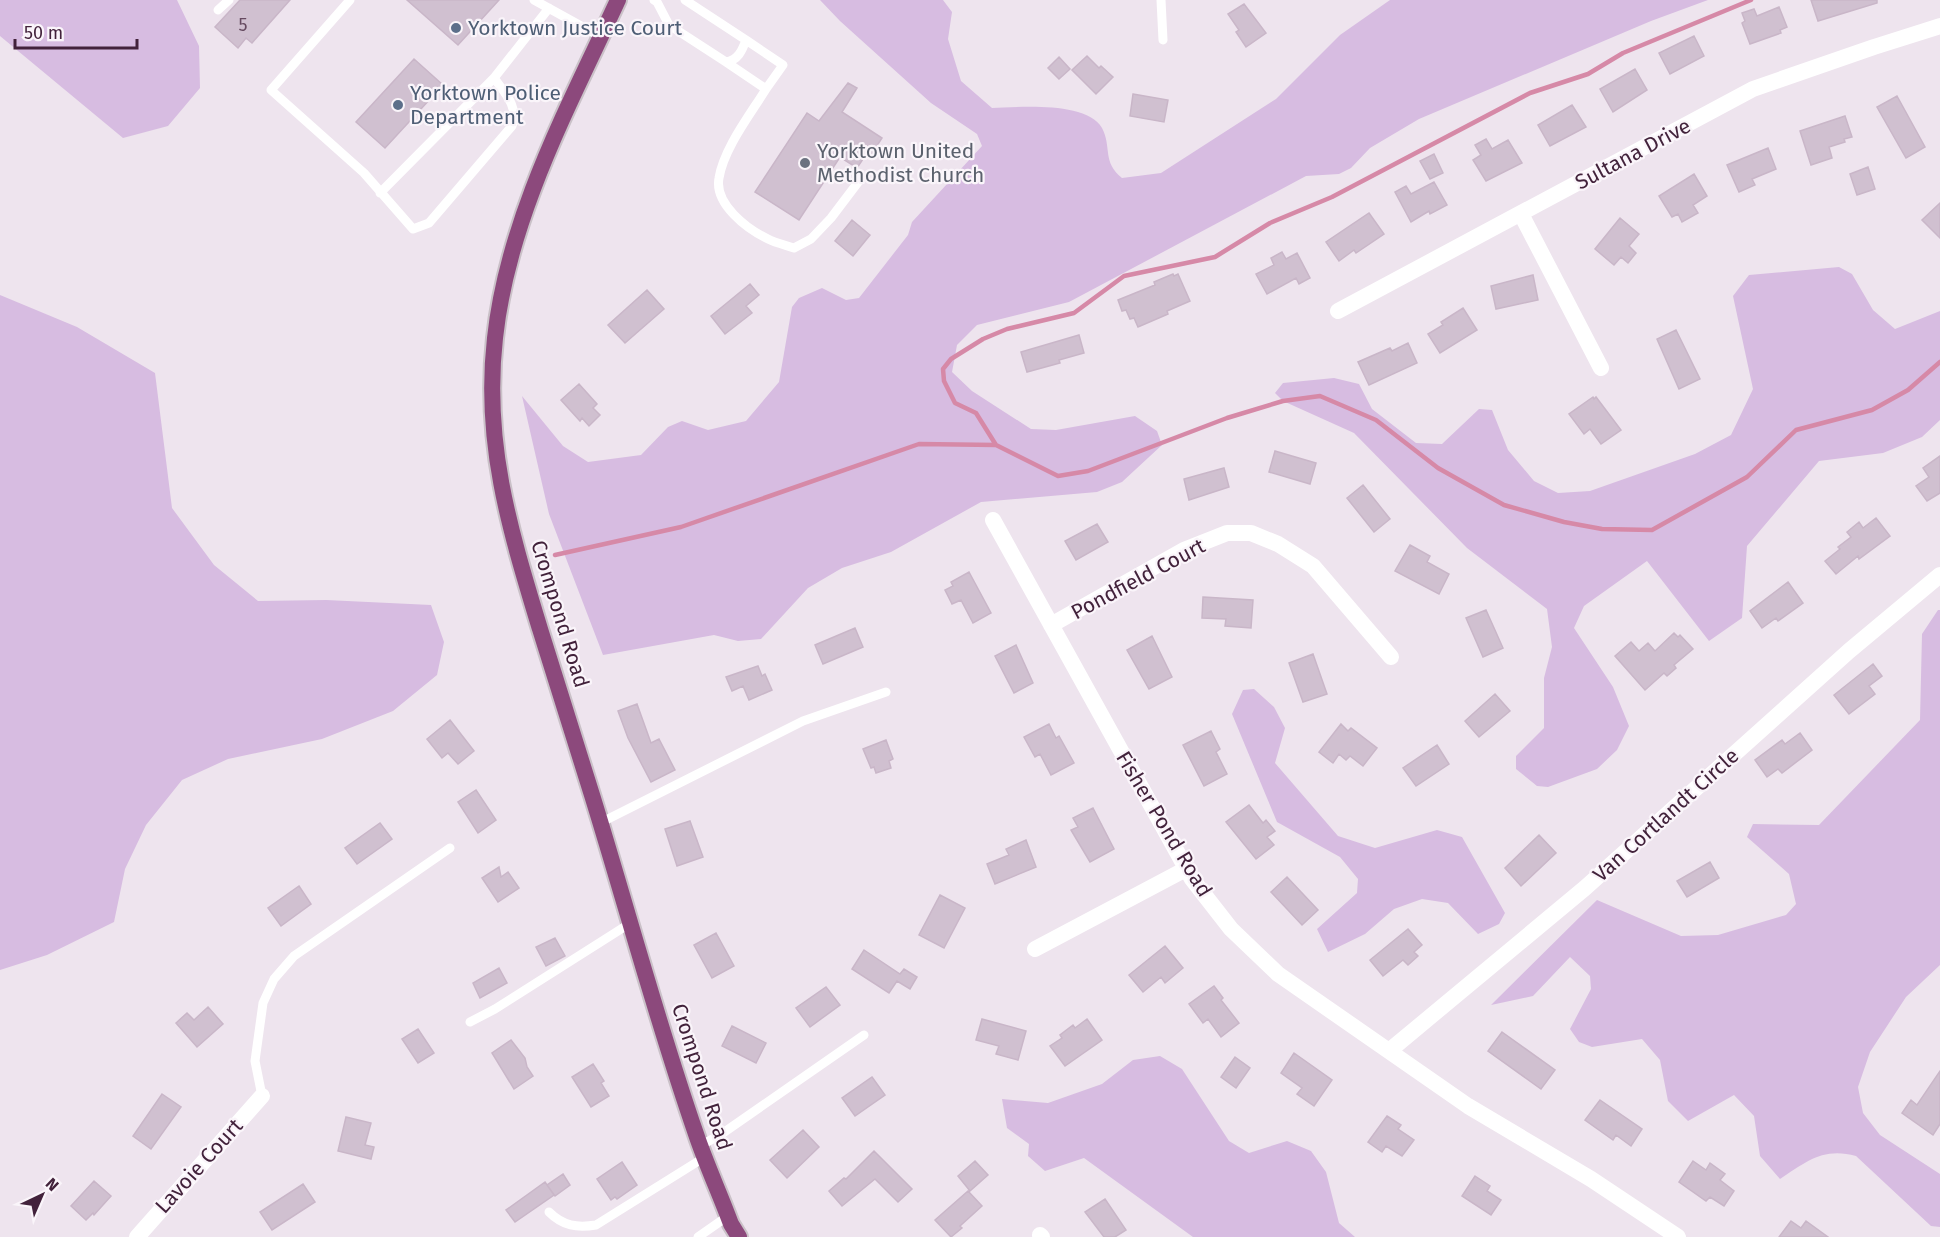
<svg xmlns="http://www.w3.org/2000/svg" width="1940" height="1237" font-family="'Fira Sans',sans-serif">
<rect width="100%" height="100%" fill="#eee4ee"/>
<path fill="#d7bce1" d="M0 0H177L199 46 200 88 168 126 123 138 0 36Z
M820 0H943L952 12 948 39 961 81 992 108C1019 107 1087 101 1102 128 1112 147 1102 162 1122 178L1161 173 1276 99 1340 35 1390 0H1708L1651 21 1419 119 1370 148 1351 168 1339 174 1306 176 1069 302 977 325 957 345 952 372 972 391 1031 429 1056 430 1135 416 1157 431 1162 445 1122 482 1097 492 981 502 891 552 842 568 808 588 761 639 738 641 714 635 603 655 549 514 522 396 563 446 588 462 641 455 668 427 682 421 708 430 746 421 779 382 792 307 799 298 822 288 846 300 859 298 908 235 912 222 982 146 977 134 931 103 840 21Z
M1839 267 1852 274 1873 310 1895 329 1940 311V420L1922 437 1883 453 1819 461 1747 546 1742 618 1709 641 1647 561 1584 606 1574 628 1613 687 1629 726 1617 750 1597 769 1548 787 1537 786 1516 769V756L1544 728V678L1552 647 1547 609 1467 548 1354 433 1283 401 1275 393 1283 383 1334 378 1359 384 1372 409 1416 443 1442 444 1479 409 1492 410 1508 450 1534 481 1558 493 1590 491 1695 454 1731 435 1753 389 1733 296 1749 275Z
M0 295 77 327 155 373 172 508 214 565 258 601 326 600 431 605 444 642 437 675 393 711 322 739 228 759 182 780 146 825 125 869 114 922 47 955 0 970Z
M1938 610H1940V965L1906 997 1870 1052 1858 1087 1863 1113 1880 1135 1940 1174V1227L1931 1226 1856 1156C1823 1147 1806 1162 1780 1179L1760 1156 1754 1116 1734 1095 1688 1121 1668 1101 1660 1060 1642 1039 1592 1047 1579 1042 1570 1029 1591 989 1590 976 1570 957 1533 996 1491 1005 1597 900 1681 936 1718 935 1786 915 1796 904 1789 874 1747 837 1753 824 1819 825 1920 720 1922 634Z
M1254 689 1274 707 1285 728 1275 763 1338 836 1375 848 1437 830 1462 837 1505 913 1499 924 1478 934 1448 903 1422 899 1394 909 1365 934 1328 952 1317 929 1357 893 1358 879 1340 857 1277 822 1232 714 1243 690Z
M1160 1056 1182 1069 1229 1141 1249 1153 1287 1141 1311 1151 1326 1172 1339 1223 1355 1237H1193L1084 1158 1045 1171 1028 1156 1029 1144 1007 1128 1002 1099 1048 1103 1102 1084 1133 1060Z"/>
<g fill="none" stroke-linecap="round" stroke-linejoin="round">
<path stroke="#d689a7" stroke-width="4.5" d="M996 445 976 413 955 403 944 381 943 369 951 359 983 339 1007 329 1074 313 1124 276 1215 257 1270 223 1332 197 1530 93 1588 74 1623 53 1751 0
M555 555 681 527 919 444 996 445 1058 476 1088 471 1227 418 1283 401 1320 396 1376 420 1438 468 1504 505 1564 522 1602 529 1652 530 1747 477 1796 430 1872 410 1908 390 1940 362"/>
</g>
<path fill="#d0c0d0" stroke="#c9b6c8" stroke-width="1.5" d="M240 0H290L252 43 246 38 238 48 215 27Z
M407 0H499L458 45Z
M1811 0H1877V3L1818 21Z
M1244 4 1266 33 1246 47 1236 32 1239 30 1228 14Z
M1779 7 1787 27 1780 30 1781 33 1750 44 1742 23 1745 21 1742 13 1754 9 1757 16Z
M1694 36 1704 56 1670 74 1659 53Z
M1087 56 1099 68 1101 66 1113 77 1096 94 1072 70Z
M1059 57 1070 69 1059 79 1048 68Z
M414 59 443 85 385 148 356 122Z
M1635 69 1647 90 1613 112 1600 89Z
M848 83 857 88 842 112 882 138 869 158 865 156 857 168 840 157 799 220 755 192 807 113 819 121Z
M1133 94 1168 100 1164 122 1130 116Z
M1897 96 1925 147 1906 158 1877 107Z
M1572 105 1586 127 1550 146 1538 125Z
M1845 116 1852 137 1844 139 1845 142 1829 147 1832 158 1811 165 1800 131Z
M1486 139 1492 149 1508 140 1522 163 1486 181 1473 160 1481 155 1475 145Z
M1768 148 1776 169 1752 179 1755 185 1739 192 1727 165Z
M1434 154 1443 173 1430 179 1420 161Z
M1868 167 1875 189 1857 195 1850 174Z
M1694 174 1707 196 1693 205 1698 213 1682 222 1678 214 1672 217 1659 196Z
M1434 182 1447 205 1430 214 1429 211 1411 222 1395 192 1406 186 1411 194Z
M1940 203V238L1922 220Z
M1369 213 1384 234 1356 253 1354 250 1339 261 1326 242Z
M1620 218 1639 234 1629 246 1636 253 1628 263 1621 257 1614 265 1595 249Z
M852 220 870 235 853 256 835 241Z
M1282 252 1286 259 1297 253 1310 278 1299 284 1296 278 1267 294 1256 274 1274 265 1271 258Z
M1173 274 1174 276 1178 274 1190 301 1167 311 1168 314 1138 327 1134 318 1130 319 1126 310 1122 311 1118 300 1155 285 1154 282Z
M1533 275 1538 300 1496 309 1491 286Z
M750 284 759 295 746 306 752 313 725 334 711 316Z
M647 290 664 309 625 343 608 325Z
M1463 308 1477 330 1440 353 1428 334 1443 325 1441 322Z
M1676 330 1700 379 1679 389 1657 339Z
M1079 335 1084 353 1059 360 1060 363 1027 372 1021 352Z
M1408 343 1417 363 1369 385 1358 362 1390 348 1392 351Z
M579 384 597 404 593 408 600 415 589 426 582 418 580 421 561 400Z
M1593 397 1594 399 1596 397 1621 430 1601 444 1590 429 1584 434 1569 414Z
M1275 451 1316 463 1310 484 1269 472Z
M1940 456V493L1927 501 1916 486 1929 477 1923 468Z
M1224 468 1229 487 1189 500 1184 479Z
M1363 485 1390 519 1374 532 1347 498Z
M1876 518 1890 536 1859 559 1858 556 1836 574 1825 561 1840 549 1838 547 1851 537 1847 532 1859 522 1863 528Z
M1097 524 1108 542 1076 560 1065 541Z
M1410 545 1430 556 1427 562 1449 574 1439 594 1395 571Z
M969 572 991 613 973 623 961 600 952 604 945 590 953 586 951 582Z
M1788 582 1803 603 1778 621 1776 618 1762 628 1750 611Z
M1203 597 1253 600 1251 628 1225 626 1226 619 1202 618Z
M1486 610 1503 648 1483 657 1466 618Z
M855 628 863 647 823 664 815 645Z
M1674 633 1678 637 1680 635 1693 649 1674 665 1676 668 1667 676 1664 673 1645 690 1615 656 1631 642 1639 651 1648 643 1655 651Z
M1152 636 1172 677 1149 689 1127 650Z
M1016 645 1033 683 1014 693 995 656Z
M1313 654 1327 694 1303 702 1289 663Z
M1873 664 1882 676 1869 686 1875 694 1849 714 1834 695Z
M758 666 762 676 765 674 772 690 749 700 743 686 732 691 726 677Z
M1495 694 1510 711 1479 737 1465 721Z
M637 704 651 743 659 739 675 770 651 782 628 738 618 711Z
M450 720 474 751 458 764 448 753 442 758 427 739Z
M1049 724 1056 738 1059 736 1074 763 1051 775 1040 754 1035 757 1024 737Z
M1341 724 1348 731 1351 728 1377 748 1363 766 1350 756 1346 760 1339 754 1333 763 1319 752Z
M1211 731 1220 749 1216 752 1227 774 1204 786 1183 745Z
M1800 733 1812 750 1782 773 1778 769 1767 777 1755 760 1782 740 1785 744Z
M886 740 893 759 889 761 891 768 876 773 874 767 871 768 863 749Z
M1437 745 1449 764 1416 786 1403 768Z
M476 790 496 820 478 833 458 802Z
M1249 805 1263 823 1266 820 1275 831 1267 837 1274 845 1256 859 1226 822Z
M1093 808 1114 849 1090 862 1071 830 1078 827 1073 818Z
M690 821 703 857 677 866 665 829Z
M380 823 392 839 357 864 345 848Z
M1539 835 1556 853 1521 886 1505 868Z
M1026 840 1036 867 995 884 987 864 1009 855 1006 849Z
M1710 862 1719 878 1687 897 1677 881Z
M499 867 501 877 508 872 519 888 498 902 482 878Z
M1287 877 1318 910 1302 925 1271 892Z
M299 886 311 904 281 926 268 908Z
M940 895 965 908 944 948 919 935Z
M1408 929 1422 945 1414 952 1418 956 1408 965 1403 960 1383 976 1370 960Z
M716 933 734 966 712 978 694 945Z
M555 938 565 956 546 966 536 947Z
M1165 946 1183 968 1165 983 1161 977 1143 992 1129 975Z
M864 950 900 974 904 969 917 977 910 989 897 981 889 993 852 969Z
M499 968 507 983 480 998 473 983Z
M1214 986 1223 998 1221 1000 1239 1023 1221 1037 1208 1019 1203 1023 1189 1004Z
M826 987 840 1005 810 1027 796 1008Z
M208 1007 223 1024 197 1047 176 1023 187 1013 194 1020Z
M982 1019 1026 1031 1018 1060 996 1054 999 1046 976 1040Z
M1087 1019 1102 1040 1065 1066 1050 1046 1062 1038 1060 1035 1073 1025 1075 1028Z
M732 1026 766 1043 756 1063 722 1046Z
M418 1029 434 1053 418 1063 402 1039Z
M1502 1032 1555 1070 1541 1089 1488 1051Z
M511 1040 525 1058 527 1067 533 1076 514 1089 492 1053Z
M1294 1053 1332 1080 1314 1106 1297 1094 1302 1088 1281 1073Z
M1235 1057 1250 1068 1236 1088 1221 1077Z
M593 1064 604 1081 601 1083 609 1096 591 1107 572 1077Z
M1940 1071V1124L1933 1135 1902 1113 1911 1100 1917 1105Z
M872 1077 885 1095 855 1116 842 1098Z
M162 1094 181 1107 151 1149 133 1136Z
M1600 1100 1642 1129 1631 1146 1616 1135 1613 1140 1585 1120Z
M1387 1116 1401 1125 1398 1129 1414 1140 1402 1156 1386 1146 1382 1152 1368 1142Z
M346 1117 371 1123 365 1145 374 1147 371 1159 338 1151Z
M803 1130 819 1147 787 1178 770 1160Z
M874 1151 912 1189 898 1202 875 1179 842 1206 829 1191 844 1178 846 1179Z
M975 1161 988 1175 970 1191 958 1176Z
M1693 1161 1706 1170 1710 1163 1725 1174 1720 1180 1734 1191 1724 1206 1710 1197 1706 1201 1679 1182Z
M622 1162 637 1185 617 1199 615 1197 611 1200 597 1179Z
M563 1174 570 1185 555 1196 547 1185Z
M1475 1176 1490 1186 1487 1191 1501 1200 1491 1215 1462 1196Z
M94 1181 111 1196 94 1215 93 1213 86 1220 71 1206Z
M545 1182 554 1195 515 1222 506 1210Z
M303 1184 315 1202 272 1230 260 1212Z
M968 1191 982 1206 960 1226 962 1228 951 1237 935 1220Z
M1105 1199 1126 1230 1115 1237H1104L1085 1212Z
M1791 1221 1801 1228 1806 1221 1828 1237H1779Z"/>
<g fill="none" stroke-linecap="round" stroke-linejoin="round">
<g stroke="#cac1c8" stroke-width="20">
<path id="trunk" d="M618 0C568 108 508 218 495 338 483 443 510 530 540 629 557 684 574 739 592 795 627 908 657 1022 696 1134 706 1164 720 1194 731 1224L739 1237"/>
</g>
<path stroke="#fff" stroke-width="9" d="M350 0 271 90 364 173 413 229 429 223 512 126C519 107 505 93 494 78
M534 0 601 37
M654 0 657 2 669 25 726 62C738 60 742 51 746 40L685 0
M1161 0 1163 40
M218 10 229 0
M746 40 783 65 766 89
M726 62 766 89C750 115 724 148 719 178 714 204 747 229 768 239 776 243 785 245 794 248L811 239 831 218 859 181
M380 193 494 78 549 8
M600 823 803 721 886 692
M470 1022 495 1009 629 924
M262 1096 255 1061 263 1003 274 979 294 956 450 848
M700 1146 723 1133 864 1035
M549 1212C563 1226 577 1228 596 1225L705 1157
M698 1237 728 1216"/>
<path stroke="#fff" stroke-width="16" d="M1521 214 1601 368
M1338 311 1753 89 1874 47 1940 26
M993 520 1192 879 1231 929 1278 974 1468 1106 1591 1179 1678 1237
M1051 625 1184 550 1227 533H1251L1278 544 1313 566 1391 657
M1035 949 1186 869
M1389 1051 1585 888 1849 651 1940 575
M1040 1235 1042 1237
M137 1237 262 1096"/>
<use href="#trunk" stroke="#8c497c" stroke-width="16"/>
</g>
<g fill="#5c6f8a" stroke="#faf5fa" stroke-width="2">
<circle cx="456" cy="28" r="6"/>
<circle cx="398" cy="105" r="6"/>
</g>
<circle fill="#6b7280" stroke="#faf5fa" stroke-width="2" cx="805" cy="163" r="6"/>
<g text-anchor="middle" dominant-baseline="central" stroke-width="4.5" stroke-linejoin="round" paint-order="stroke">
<g font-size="18" fill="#664a60">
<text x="243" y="25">5</text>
</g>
<g font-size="21" fill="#4e5e75" stroke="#faf5fa" text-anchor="start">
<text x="468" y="28">Yorktown Justice Court</text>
<text x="410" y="93">Yorktown Police<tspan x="410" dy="24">Department</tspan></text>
</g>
<g font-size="21" fill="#5b616d" stroke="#faf5fa" text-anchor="start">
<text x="817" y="151">Yorktown United<tspan x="817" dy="24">Methodist Church</tspan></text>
</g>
<g font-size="21" fill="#42223b" stroke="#faf5fa">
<text transform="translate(1633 154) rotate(-28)">Sultana Drive</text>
<text transform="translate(1138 579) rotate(-28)">Pondfield Court</text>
<text transform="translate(560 614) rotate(73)">Crompond Road</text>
<text transform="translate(1666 815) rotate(-42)">Van Cortlandt Circle</text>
<text transform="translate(1164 824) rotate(59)">Fisher Pond Road</text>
<text transform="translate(702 1077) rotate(72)">Crompond Road</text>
<text transform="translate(199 1166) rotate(-48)">Lavoie Court</text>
</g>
</g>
<g transform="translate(42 1195) rotate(44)" stroke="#faf5fa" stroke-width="4.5" paint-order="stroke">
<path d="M0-4.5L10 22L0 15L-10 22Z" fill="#42223b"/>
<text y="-9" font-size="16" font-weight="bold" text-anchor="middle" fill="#42223b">N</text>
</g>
<path d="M15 39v9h122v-9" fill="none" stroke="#42223b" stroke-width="3"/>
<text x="24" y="39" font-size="18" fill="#42223b" stroke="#faf5fa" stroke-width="4.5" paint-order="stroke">50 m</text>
</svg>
